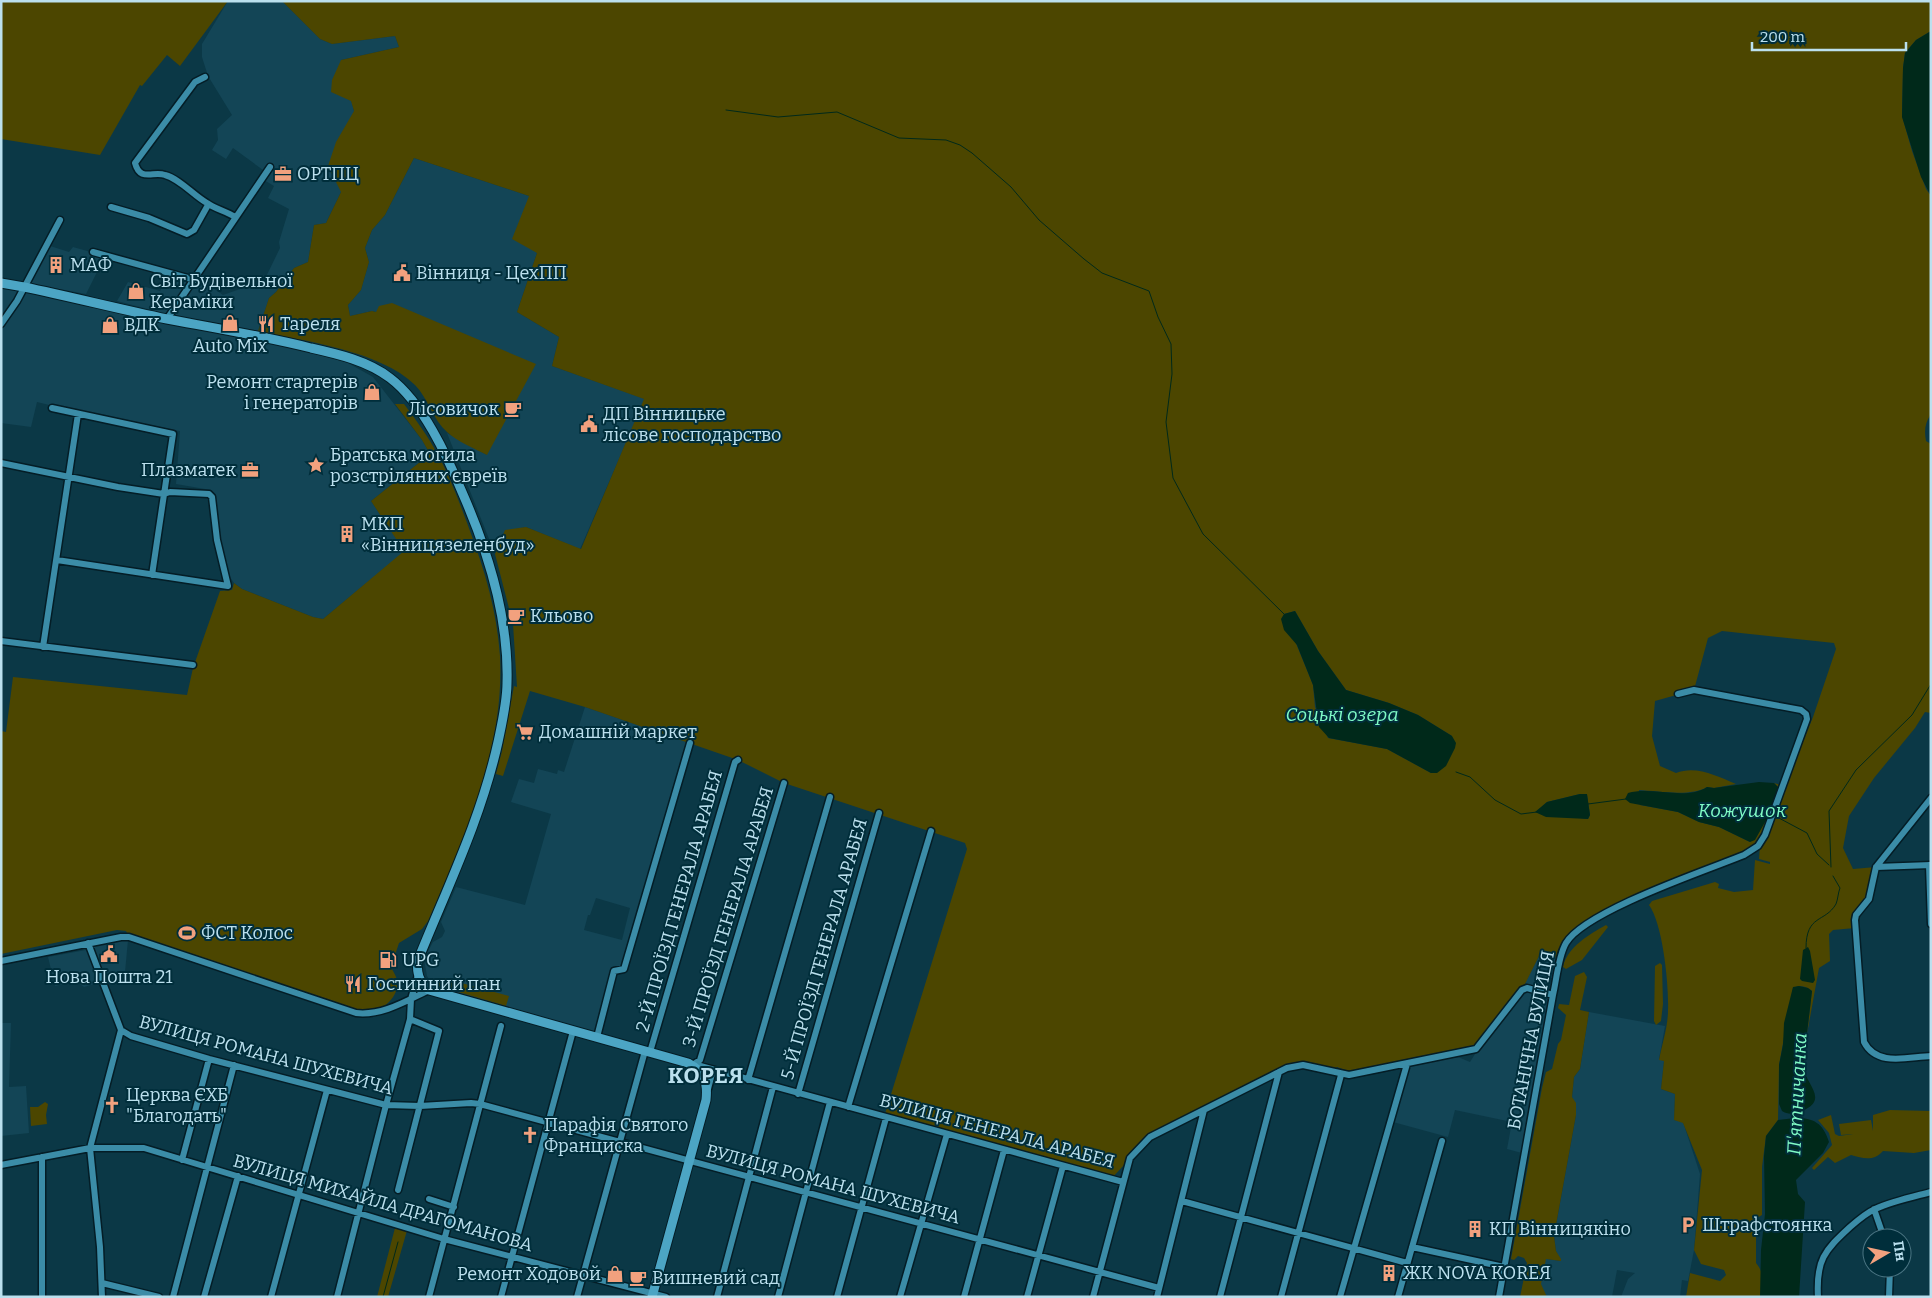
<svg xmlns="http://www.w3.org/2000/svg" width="1932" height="1298" font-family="Bitter,serif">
<rect width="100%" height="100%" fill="#0b3846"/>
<path fill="#134556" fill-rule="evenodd" d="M228 1H282L320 39 332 44 395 36 399 47 341 60 354 111 341 192 326 223 314 225 308 262 294 268 276 292 269 298 258 331 173 315 198 278 223 295 243 288 254 279 262 285 280 248 279 242 289 209 268 198 274 186 259 177 263 170 233 148 226 159 212 150 218 140 217 129 232 115 208 76 202 57V44Z
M414 158 529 196 537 253 517 312 559 337 552 366 645 399 580 549 526 527 505 531 495 554 447 433 487 455 376 312 372 311 350 316 348 305 361 290 369 262 365 248 372 230 385 215Z
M47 245 69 252 73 247 105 256 86 294 27 283Z
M169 274 189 281 167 314 117 301 128 282 160 291Z
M1 286 270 341 348 363 373 377 422 440 430 454 371 501 405 551 323 619 313 617 242 589 234 583 230 577 222 549 211 490 176 484 180 431 78 412 37 402 31 427 1 423Z
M585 707 690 743 685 746 672 790 624 969 614 971 598 1033 437 987 433 985 427 976 424 959 433 942 442 937 445 931 441 922 456 887 525 905 551 814 511 802 519 779 534 783 538 769 557 774 558 770 564 772ZM596 898 630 908 622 940 584 930 588 915H590Z
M125 939 128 940 125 972 104 975 93 945Z
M86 950 88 951 101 982 84 987 76 981 55 986 48 957Z
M1541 952 1558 958 1554 978H1550L1545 990 1525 983Z
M1531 991 1545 996 1549 1003 1522 1153 1507 1149 1512 1122 1455 1110 1448 1137 1393 1122 1410 1067 1414 1064 1458 1057 1470 1062 1477 1051 1523 994Z
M1589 1012 1665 1026 1659 1059 1664 1061 1661 1089 1675 1094 1674 1120 1683 1122 1700 1174 1694 1250 1688 1281 1682 1280 1680 1297H1621L1628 1279 1635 1273 1617 1270 1612 1297H1535L1541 1258 1561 1261 1556 1251 1554 1236 1576 1115 1572 1097 1574 1077 1580 1069Z
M1 1023H11L9 1087 26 1086 29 1133 1 1136Z"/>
<path fill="#4c4600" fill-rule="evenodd" d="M1 1H228L180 66 167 55 142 86 140 85 100 155 1 139Z
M282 1H1931V31L1916 40 1905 53 1903 68 1902 116 1912 151 1926 189 1931 196V414C1925 423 1924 430 1926 441L1931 444V713L1925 712 1915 728 1874 778 1849 816 1843 848 1853 869 1876 867 1869 899 1856 916 1855 928 1833 930 1829 934 1830 961 1819 968 1807 1034 1812 991C1807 986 1799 985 1793 988L1779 1065 1778 1120 1766 1136 1762 1167V1215L1757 1218V1229L1752 1227V1231L1756 1237V1263C1765 1273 1763 1285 1761 1297H1686L1690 1273 1720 1281 1726 1275 1724 1270 1701 1264 1694 1250 1702 1170 1683 1123 1674 1120 1675 1094 1661 1089 1664 1061 1659 1060C1662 1044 1668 1027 1668 1010 1669 986 1663 924 1649 905L1652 901 1715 882 1719 884 1718 888 1734 892 1753 890 1755 860 1770 864V862L1759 859 1760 845 1644 894 1573 933 1560 959 1541 952 1522 990 1476 1049 1353 1073 1337 1067 1334 1071 1295 1066 1150 1137 1111 1179 884 1117 967 849 965 843 784 783 738 760 585 707 530 691 503 776 496 774 502 751 514 686 517 687 513 624 495 554 505 530 526 527 581 549 644 399 552 366 559 337 517 312 537 253 512 239 529 196 414 158 385 215 372 230 365 248 369 262 361 290 348 305 350 316 372 311 376 312 379 306 392 303 536 364 487 455C476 449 456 441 447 432 433 420 428 398 415 385 381 351 304 341 258 331L269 298 276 292 294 268 308 262 314 225 326 223 341 192 328 166 336 142 354 111 351 101 331 92 332 80 341 60 399 47 395 36 332 44 320 39ZM1295 611 1318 651 1346 690 1389 703 1418 715 1452 736 1431 773 1387 749 1328 738 1315 707 1313 685 1284 614ZM1722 631 1834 643 1836 649 1813 717 1785 786 1774 783 1778 787 1750 842 1719 827 1699 822 1678 812 1640 805 1639 790C1658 791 1691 797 1707 787L1714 788 1736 784C1717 776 1696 765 1676 773L1660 766 1652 736 1655 701 1694 690 1708 638ZM1580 794 1587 795 1590 815 1588 819 1536 812 1547 802Z
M395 404H404C413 416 422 428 430 441 447 468 459 501 470 531 485 571 497 612 500 656 505 748 464 838 428 921L422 929 399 943 395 955 385 954 384 964 390 965C392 970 396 975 397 980 400 997 382 1011 367 1014L129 937 126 931 117 930 1 954V731L6 732 13 677 187 695 193 668 220 591 232 590 234 583 242 589 313 617 323 619 404 551 371 501 430 454 422 440Z
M1606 925 1608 927 1582 960 1566 969 1563 967C1567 947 1590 934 1606 925Z
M1660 963 1662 965 1663 1004 1661 1021 1656 1025 1654 1021 1655 966Z
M1584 972 1587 977 1580 1010 1589 1012 1580 1069 1574 1077 1572 1097 1576 1103V1115L1554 1236 1556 1251 1561 1259V1261L1546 1259 1541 1284 1547 1297H1520L1527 1263 1524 1258 1518 1256 1514 1260 1511 1259 1542 1088 1546 1072 1552 1069 1558 1044 1561 1040 1566 1015 1558 1008 1559 1004 1569 1005 1575 976Z
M443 978 509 996 506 1006 438 986 433 983Z
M45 1102 48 1104 46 1115 47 1124 31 1126 30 1107H38Z
M1890 1110 1931 1111V1150L1914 1153 1883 1151C1874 1161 1864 1159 1851 1155L1835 1163 1828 1157 1814 1170 1812 1168 1832 1145 1829 1133 1818 1120 1831 1115 1835 1134 1839 1136 1853 1134 1841 1135 1839 1124 1871 1120 1873 1131V1115Z
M396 1224 408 1227 388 1297H377Z"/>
<path fill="#00291a" d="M1931 31V196L1921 177 1902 117 1903 68 1905 53 1916 40Z
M1295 611 1318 651 1346 690 1389 703 1418 715 1452 736 1456 743 1455 748 1446 766 1437 773H1431L1387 749 1329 738 1319 727 1313 685 1297 645 1284 630 1281 619 1284 614Z
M1759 782 1774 783 1778 787 1769 815 1755 840 1750 842 1719 827 1699 822 1678 812 1630 803 1625 799 1628 793C1652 786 1686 801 1707 787L1714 788Z
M1580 794H1587L1590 815 1588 819 1546 817 1535 812 1547 802Z
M1808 947 1810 951 1815 980 1813 983 1802 981 1800 979 1803 950Z
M1799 986 1808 988 1812 991 1803 1067C1805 1083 1830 1100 1802 1111 1795 1114 1788 1115 1782 1111L1779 1104V1065L1783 1045 1784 1023 1793 987Z
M1795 1118C1814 1118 1823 1123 1829 1142L1823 1153 1796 1180 1798 1194 1805 1202 1799 1297H1760L1761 1250 1765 1214 1764 1156 1766 1136 1778 1120Z"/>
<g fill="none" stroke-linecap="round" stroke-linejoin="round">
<path stroke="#00291a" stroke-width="1" d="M726 110 778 117 837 112 899 138 946 140 960 145 972 153 1011 187 1039 220 1084 259 1102 273 1149 291 1158 317 1171 344 1172 374 1166 422 1173 478 1203 534 1285 615
M1456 772 1470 777 1495 800 1521 814 1537 812
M1588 804 1626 799
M1777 817 1807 833 1817 854 1829 865
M1831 867 1829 811 1856 770 1912 715 1931 684
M1806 948C1806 914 1825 923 1836 904 1838 899 1838 893 1840 888L1833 876
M383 1297 398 1242"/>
<g stroke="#041d26" stroke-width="9">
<path id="minor" d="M205 77 195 82 135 163C140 182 153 171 165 175 180 179 193 195 207 203 215 209 226 211 235 217
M111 207 149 218 187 234 194 230 208 205
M93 252 195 280
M167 319 270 167
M1 324 17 301 60 220
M52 408 173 434 152 575
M1 463 118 487 164 494 170 492 209 494 212 497 217 540 228 586 57 560
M1 641 193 665
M43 647 78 414
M1931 798 1876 867 1869 899 1856 915 1855 920 1864 1042C1877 1067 1907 1057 1931 1056
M1929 865 1931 924
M1876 867 1931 865
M88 943 121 1030 90 1148 100 1247 102 1297
M1 961 121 937H129L356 1013C382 1016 406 1001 429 990
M121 1030 131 1036 209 1059 386 1105 420 1106 471 1103 480 1104 1159 1288
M597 1037 614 971 624 969 690 743
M650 1052 735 762 738 760
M693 1064 1123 1182
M694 1064 700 1060 784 783
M748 1080 830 797
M708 1089 713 1070
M798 1094 879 813
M848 1107 931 831
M182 1160 209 1059
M1 1165 90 1148H144L444 1239 666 1297
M398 1190 439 1031 410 1019
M429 1199 454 1207
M1182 1201 1407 1263
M1874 1209 1884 1238
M1412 1247 1504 1267
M102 1283 159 1297
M42 1297V1157
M173 1297 234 1065
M204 1297 238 1176
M271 1297 327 1090
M337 1297 386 1105 410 1019 411 999 418 975
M429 1297 501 1026
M501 1297 573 1031
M577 1297 645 1051
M717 1297 773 1087
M778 1297 830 1102
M837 1297 886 1118
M900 1297 947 1134
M964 1297 1004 1150
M1027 1297 1063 1166
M1093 1297 1130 1158 1150 1137 1279 1072 1287 1068 1303 1065 1349 1075 1476 1049 1522 990 1527 988 1553 995
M1157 1297 1204 1110
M1220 1297 1279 1072
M1281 1297 1341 1075
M1340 1297 1407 1064
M1398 1297 1442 1141
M1499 1297 1553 995C1557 978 1558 957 1566 943 1585 911 1707 870 1744 855L1758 846 1765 835 1807 719 1806 714 1801 710 1694 690 1678 694
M1818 1297C1816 1260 1824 1251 1850 1227 1858 1220 1866 1213 1875 1209 1893 1201 1912 1197 1931 1192
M1889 1297 1890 1268"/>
</g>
<g stroke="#041d26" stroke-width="11">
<path id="major" d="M1 283 24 287C72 297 119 309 167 319 215 328 263 336 311 348 338 354 368 361 390 378 423 403 447 456 462 492 488 551 509 618 507 683 507 702 502 723 498 742 481 819 447 888 418 960 416 973 419 982 429 990L688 1063C704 1072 708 1081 706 1100L652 1297"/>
</g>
<use href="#minor" stroke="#3b8ca7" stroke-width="6"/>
<use href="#major" stroke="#4ca5c4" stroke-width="9"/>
</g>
<defs>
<g id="office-bare" transform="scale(1.35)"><path d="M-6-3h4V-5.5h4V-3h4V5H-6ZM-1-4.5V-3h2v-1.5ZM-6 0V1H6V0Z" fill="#f2a17e" stroke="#002e3b" stroke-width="2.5" paint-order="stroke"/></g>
<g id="building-bare" transform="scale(1.35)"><path d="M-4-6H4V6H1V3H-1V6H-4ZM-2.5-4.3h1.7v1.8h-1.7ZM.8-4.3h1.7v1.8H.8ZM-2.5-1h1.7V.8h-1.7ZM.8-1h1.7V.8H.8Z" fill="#f2a17e" stroke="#002e3b" stroke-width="2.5" paint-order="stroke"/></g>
<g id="civic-bare" transform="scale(1.35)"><path d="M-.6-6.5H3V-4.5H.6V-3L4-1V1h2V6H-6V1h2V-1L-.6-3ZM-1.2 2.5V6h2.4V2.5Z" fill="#f2a17e" stroke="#002e3b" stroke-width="2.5" paint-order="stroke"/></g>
<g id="shop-bare" transform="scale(1.35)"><path d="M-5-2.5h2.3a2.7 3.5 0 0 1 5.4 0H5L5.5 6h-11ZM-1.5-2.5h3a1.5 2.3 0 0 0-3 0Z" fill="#f2a17e" stroke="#002e3b" stroke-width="2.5" paint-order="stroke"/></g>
<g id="restaurant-bare" transform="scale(1.35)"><path d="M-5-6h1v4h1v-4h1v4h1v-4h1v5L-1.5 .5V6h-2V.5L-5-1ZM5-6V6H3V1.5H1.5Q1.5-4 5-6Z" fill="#f2a17e" stroke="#002e3b" stroke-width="2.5" paint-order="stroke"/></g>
<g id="cafe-bare" transform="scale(1.35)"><path d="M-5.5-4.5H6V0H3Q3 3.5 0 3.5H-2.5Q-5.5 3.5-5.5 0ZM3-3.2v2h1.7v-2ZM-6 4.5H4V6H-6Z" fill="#f2a17e" stroke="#002e3b" stroke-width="2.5" paint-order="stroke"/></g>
<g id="sight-bare" transform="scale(1.35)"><path d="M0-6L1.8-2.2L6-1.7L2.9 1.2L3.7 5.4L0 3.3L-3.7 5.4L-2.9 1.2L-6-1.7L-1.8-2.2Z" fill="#f2a17e" stroke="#002e3b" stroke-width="2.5" paint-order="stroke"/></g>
<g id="supermarket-bare" transform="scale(1.35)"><path d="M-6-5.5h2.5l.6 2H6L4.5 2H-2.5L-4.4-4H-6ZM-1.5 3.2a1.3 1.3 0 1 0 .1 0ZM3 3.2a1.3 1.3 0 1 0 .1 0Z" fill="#f2a17e" stroke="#002e3b" stroke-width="2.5" paint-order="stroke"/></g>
<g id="stadium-bare" transform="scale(1.35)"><path d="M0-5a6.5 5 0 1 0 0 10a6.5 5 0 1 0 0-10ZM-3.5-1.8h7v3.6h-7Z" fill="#f2a17e" stroke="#002e3b" stroke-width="2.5" paint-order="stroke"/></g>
<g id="fuel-bare" transform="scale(1.35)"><path d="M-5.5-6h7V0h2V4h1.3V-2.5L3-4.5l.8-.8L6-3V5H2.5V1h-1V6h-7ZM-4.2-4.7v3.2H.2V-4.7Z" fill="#f2a17e" stroke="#002e3b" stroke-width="2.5" paint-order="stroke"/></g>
<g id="church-bare" transform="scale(1.35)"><path d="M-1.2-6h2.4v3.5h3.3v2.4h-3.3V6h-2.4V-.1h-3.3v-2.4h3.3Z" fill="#f2a17e" stroke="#002e3b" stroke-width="2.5" paint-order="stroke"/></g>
<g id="parking-bare" transform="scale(1.35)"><path d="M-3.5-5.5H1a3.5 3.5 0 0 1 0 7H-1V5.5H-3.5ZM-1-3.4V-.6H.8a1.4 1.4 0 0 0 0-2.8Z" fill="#f2a17e" stroke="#002e3b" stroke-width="2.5" paint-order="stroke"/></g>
</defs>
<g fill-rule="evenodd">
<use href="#office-bare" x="283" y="174"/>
<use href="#building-bare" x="56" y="265"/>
<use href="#civic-bare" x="402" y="273"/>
<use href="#shop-bare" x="136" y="291"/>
<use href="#shop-bare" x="230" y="323"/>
<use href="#restaurant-bare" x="266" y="324"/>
<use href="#shop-bare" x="110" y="325"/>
<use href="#shop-bare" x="372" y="392"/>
<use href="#cafe-bare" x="513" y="409"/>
<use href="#civic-bare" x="589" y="424"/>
<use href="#sight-bare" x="316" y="465"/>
<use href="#office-bare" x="250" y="470"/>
<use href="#building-bare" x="347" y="534"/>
<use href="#cafe-bare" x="516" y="616"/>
<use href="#supermarket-bare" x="525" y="732"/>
<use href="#stadium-bare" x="187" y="933"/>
<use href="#civic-bare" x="109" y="954"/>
<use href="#fuel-bare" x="388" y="960"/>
<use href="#restaurant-bare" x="353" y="984"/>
<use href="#church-bare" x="112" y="1105"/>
<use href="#church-bare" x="530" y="1135"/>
<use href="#parking-bare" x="1688" y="1225"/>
<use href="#building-bare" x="1475" y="1229"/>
<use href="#building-bare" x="1389" y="1273"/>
<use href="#shop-bare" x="615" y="1274"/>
<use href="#cafe-bare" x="638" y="1278"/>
</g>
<g text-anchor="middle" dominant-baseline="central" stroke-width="4" stroke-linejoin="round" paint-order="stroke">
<g font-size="18" fill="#bbe0ee" stroke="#002e3b" text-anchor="start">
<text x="297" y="174">ОРТПЦ</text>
<text x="70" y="265">МАФ</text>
<text x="416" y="273">Вінниця - ЦехПП</text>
<text x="150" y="281">Світ Будівельної<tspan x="150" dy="21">Кераміки</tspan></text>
<text x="280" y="324">Тареля</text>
<text x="124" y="325">ВДК</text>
<text x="230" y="346" text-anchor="middle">Auto Mix</text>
<text x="358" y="382" text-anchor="end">Ремонт стартерів<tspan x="358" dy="21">і генераторів</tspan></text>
<text x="499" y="409" text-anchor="end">Лісовичок</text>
<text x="603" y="414">ДП Вінницьке<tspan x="603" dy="21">лісове господарство</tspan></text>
<text x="330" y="455">Братська могила<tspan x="330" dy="21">розстріляних євреїв</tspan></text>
<text x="236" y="470" text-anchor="end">Плазматек</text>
<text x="361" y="524">МКП<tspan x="361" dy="21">«Вінницязеленбуд»</tspan></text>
<text x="530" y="616">Кльово</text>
<text x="539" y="732">Домашній маркет</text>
<text x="201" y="933">ФСТ Колос</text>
<text x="402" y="960">UPG</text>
<text x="109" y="977" text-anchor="middle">Нова Пошта 21</text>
<text x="367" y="984">Гостинний пан</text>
<text x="126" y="1095">Церква ЄХБ<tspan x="126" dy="21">"Благодать"</tspan></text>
<text x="544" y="1125">Парафія Святого<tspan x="544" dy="21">Франциска</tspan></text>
<text x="1702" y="1225">Штрафстоянка</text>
<text x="1489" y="1229">КП Вінницякіно</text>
<text x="1403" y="1273">ЖК NOVA KOREЯ</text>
<text x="601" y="1274" text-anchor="end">Ремонт Ходовой</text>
<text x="652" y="1278">Вишневий сад</text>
</g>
<g font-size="18" fill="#bbe0ee" stroke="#002e3b">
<text transform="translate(679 901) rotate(-74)">2-Й ПРОЇЗД ГЕНЕРАЛА АРАБЕЯ</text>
<text transform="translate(728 917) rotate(-73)">3-Й ПРОЇЗД ГЕНЕРАЛА АРАБЕЯ</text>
<text transform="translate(824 949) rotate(-74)">5-Й ПРОЇЗД ГЕНЕРАЛА АРАБЕЯ</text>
<text transform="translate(1531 1040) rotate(-79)">БОТАНІЧНА ВУЛИЦЯ</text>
<text transform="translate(266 1055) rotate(15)">ВУЛИЦЯ РОМАНА ШУХЕВИЧА</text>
<text transform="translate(997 1131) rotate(15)">ВУЛИЦЯ ГЕНЕРАЛА АРАБЕЯ</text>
<text transform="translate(833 1184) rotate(15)">ВУЛИЦЯ РОМАНА ШУХЕВИЧА</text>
<text transform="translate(383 1203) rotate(16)">ВУЛИЦЯ МИХАЙЛА ДРАГОМАНОВА</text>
</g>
<g font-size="19" font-style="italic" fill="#7ffac5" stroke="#002e3b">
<text x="1342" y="714">Соцькі озера</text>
<text x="1742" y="810">Кожушок</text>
<text transform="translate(1797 1094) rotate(-87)">П'ятничанка</text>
</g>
<g font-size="22" font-weight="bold" letter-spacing="1" fill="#bbe0ee" stroke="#002e3b">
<text x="706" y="1075">КОРЕЯ</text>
</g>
</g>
<rect width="1932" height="1298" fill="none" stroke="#bbe0ee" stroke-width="5"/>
<g transform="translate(1887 1253) rotate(81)"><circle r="24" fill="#002e3b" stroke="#4b7583"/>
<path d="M0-4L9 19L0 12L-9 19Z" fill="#f2a17e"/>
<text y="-8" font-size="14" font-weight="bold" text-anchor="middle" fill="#bbe0ee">Пн</text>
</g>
<path d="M1752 42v8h154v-8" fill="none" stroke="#bbe0ee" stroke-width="2.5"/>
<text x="1760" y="42" font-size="15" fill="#bbe0ee" stroke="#002e3b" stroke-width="4" paint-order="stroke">200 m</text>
</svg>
